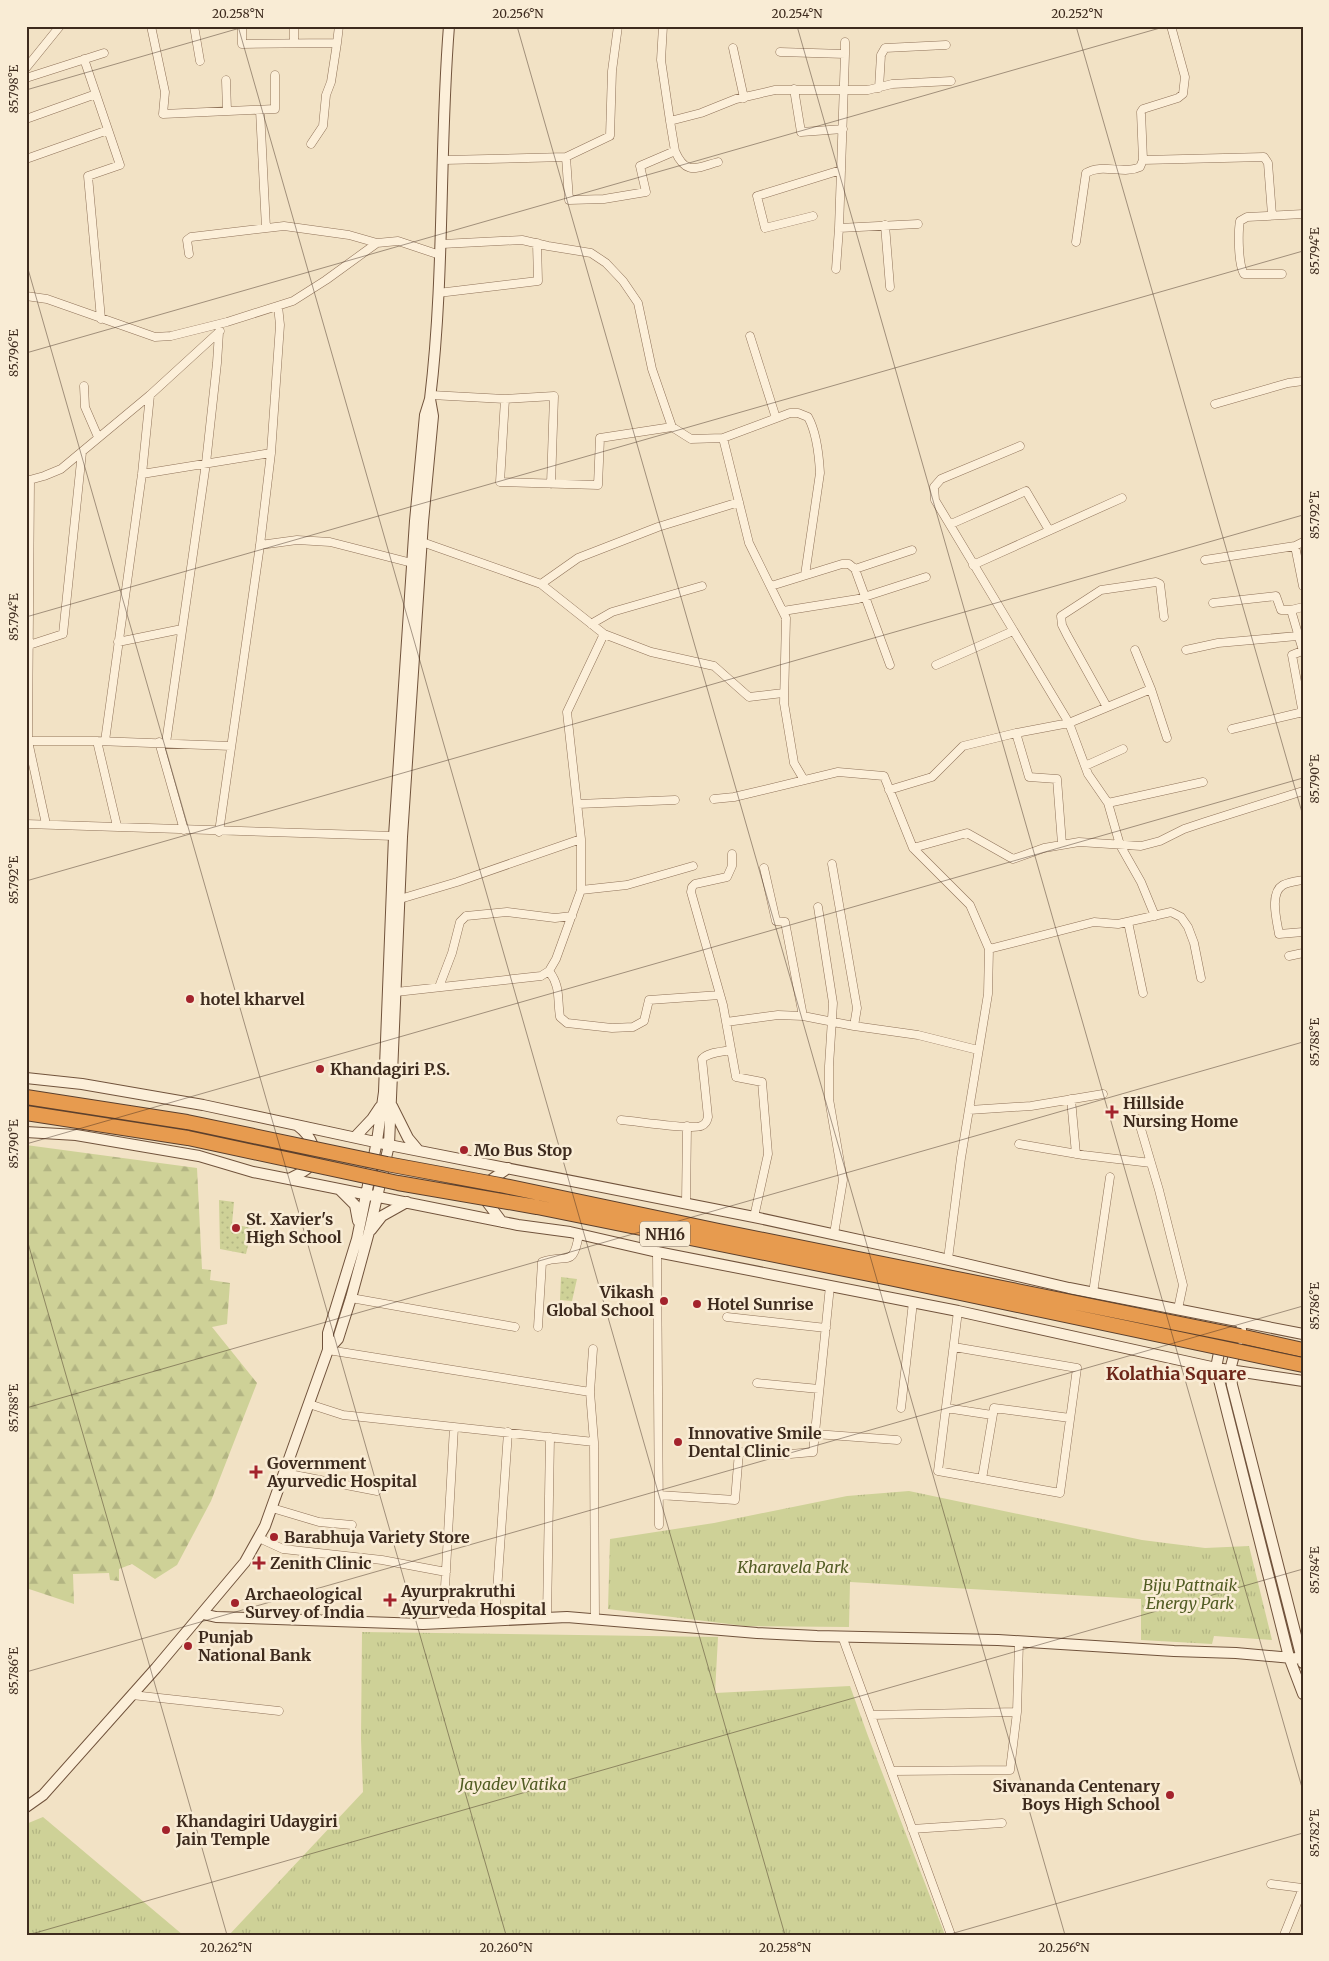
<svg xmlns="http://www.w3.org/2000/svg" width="1329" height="1961" font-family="Merriweather,serif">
<defs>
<pattern id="forest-firs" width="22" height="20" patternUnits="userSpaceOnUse" patternTransform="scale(1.25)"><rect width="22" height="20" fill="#ced197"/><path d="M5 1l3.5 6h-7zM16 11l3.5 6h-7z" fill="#b2b482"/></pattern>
<pattern id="park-tufts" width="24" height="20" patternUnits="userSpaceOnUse" patternTransform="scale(1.25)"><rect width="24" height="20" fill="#ced197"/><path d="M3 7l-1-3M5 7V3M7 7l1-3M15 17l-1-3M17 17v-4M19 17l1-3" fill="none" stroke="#b2b482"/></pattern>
<pattern id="garden-dots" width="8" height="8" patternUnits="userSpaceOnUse" patternTransform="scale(1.25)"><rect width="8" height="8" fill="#ced197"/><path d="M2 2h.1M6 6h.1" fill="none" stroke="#b2b482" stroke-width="1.8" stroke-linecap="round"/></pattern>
</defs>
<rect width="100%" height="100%" fill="#f2e2c5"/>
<path fill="url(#forest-firs)" d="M26 1145 197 1168 202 1269 211 1270 210 1280 230 1283 227 1324 212 1327 257 1383 211 1501 177 1565 155 1579 132 1564 119 1569V1581L110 1580 109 1573 73 1574 74 1604 26 1588Z"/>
<path fill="url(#park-tufts)" d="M909 1491 1142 1540 1205 1548 1249 1546 1272 1640 1214 1636 1212 1644 1141 1640V1599L850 1582 849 1627 745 1626 608 1609 610 1539 714 1523 847 1496Z
M362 1632 718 1637 715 1693 850 1686 868 1736 945 1935H229L363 1792 361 1739Z
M43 1817 183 1935H26V1824Z"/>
<path fill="url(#garden-dots)" d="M219 1200 234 1202 232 1224 252 1228 246 1254 220 1249Z
M561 1277 577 1279 572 1301 560 1300Z"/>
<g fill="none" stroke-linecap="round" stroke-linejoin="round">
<g stroke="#8f7259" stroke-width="9">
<path id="street" d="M151 26 165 92 163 114 275 109V75
M194 26 200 61
M242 26V44L337 43 339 26
M294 26V43
M618 26 612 71 610 136 566 157 569 200 604 199 646 192 640 166 675 151 670 121
M663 26 661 60 670 121 701 113 736 99 775 90H868L892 84 951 81
M733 48 744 98
M780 52 845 54 839 228 918 224
M845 54V42
M84 59 120 165 88 176 101 319
M26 68 60 26
M26 78 104 53
M226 80 227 111
M879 88 881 55 885 48 946 45
M794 89 801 132 843 129
M260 110 266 228
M26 119 96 94
M311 144 323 126 326 95 331 82 337 43
M675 151C686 176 696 168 718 162
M26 159 108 130
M444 160 566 157
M1143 160 1264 157 1268 163 1272 215
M813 216 765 228 757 196 841 170
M885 225 890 287
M1076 242 1086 173C1102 163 1124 175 1140 167L1143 160 1141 112 1143 109 1178 98 1183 94 1185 77 1171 26
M442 244 522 240 548 246 591 253 606 263 623 281 638 303 652 369 672 427 691 439 723 438 749 543 786 618 784 703 794 763 804 780
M189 254 187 240 191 237 284 226 349 235 377 243
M836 269 839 228
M1282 274H1244C1238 264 1238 232 1240 221L1247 217 1303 214
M438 293 538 281 537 243
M26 296 47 299 155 337 171 336 227 322 293 301 326 280 377 243 398 241 440 255
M750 336 776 418
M84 386 85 407 98 437
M431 395 505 399 500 482 598 485 600 438 672 427
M505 399 554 396 551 484
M1215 404 1288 383 1303 381
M723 438 790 413H798L808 417C817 433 819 455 820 473L805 575
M142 474 271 453
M30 480 28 741 46 824
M26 481 44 476 61 469 150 395 220 331
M951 524 1026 491 1049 530
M422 542 541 584 578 558 658 527 739 502
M1303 542 1295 546 1303 586
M260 545 297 540 330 542 412 563
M1205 560 1295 546
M973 565 1122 498
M855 569 912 550
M541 584 604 634 651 652 714 666 749 697 783 693
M771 586 842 564H849L855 569 890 665
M1213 603 1276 596 1281 610H1291
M1303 607 1291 610 1303 651
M783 611 858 599 926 577
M591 624 612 612 702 586
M118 642 182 629
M29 645 63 634 82 452
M1135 650 1151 689 1069 723 1088 774 1108 803 1120 845 1141 882 1155 916
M1186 650 1218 643 1297 636
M1302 651 1292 655 1303 714
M936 665 1013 631
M1151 689 1167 738
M1107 707 1067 635 1062 625 1061 616 1101 590 1156 582 1160 584 1164 617
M1232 729 1303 712
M1016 733 1029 777 1057 779 1062 844
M26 741H97L231 746
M97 741 117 826
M105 741 142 474 150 395
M159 742 184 830
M166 743 206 463 217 363 219 332
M1085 766 1123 749
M889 790 932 777 963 746 1016 733 1069 723 935 500 934 487 941 479 1020 446
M714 799 734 797 838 772 884 776 913 848 970 905 989 949 988 994 961 1158 948 1259
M1108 803 1203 782
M578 804 675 800
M26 824 394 836
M219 832 260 545 271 453 280 325 278 306
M913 848 967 833 1013 859 1044 848 1079 842 1141 846 1160 841 1184 829 1205 822 1303 791
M732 854V866L727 877 695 884 692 887 691 892 723 1005 736 1077 762 1082 768 1154 754 1217
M764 868 776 921 785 922 803 1016
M1303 880C1297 881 1289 882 1283 885 1269 893 1277 921 1279 934L1303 932
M581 890 627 885 693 866
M400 899 457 882 581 839
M818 907 833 1003 829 1066V1099L843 1180 834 1234
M1128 922 1143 993
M989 949 1094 922 1118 924 1171 912 1181 917 1188 927 1194 943 1201 978
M1289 956 1303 953
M549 971C561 987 557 998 560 1017L567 1023 612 1028 633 1027 644 1021 649 1000 720 995
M439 987 452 953 460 922 466 916 507 912 555 918 572 916
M396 992 541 976 549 971 556 959 581 890V839L567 712 604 634
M726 1022 778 1015 803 1016 854 1026 857 1008 832 864
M854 1026 918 1035 978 1050
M1071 1099 1076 1154
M969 1110 1031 1106 1103 1094
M1138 1119 1159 1190 1183 1285 1178 1309
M621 1120C635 1121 693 1130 701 1126 706 1124 707 1121 708 1117L702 1059C708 1052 721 1052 731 1050
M1019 1144 1083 1155 1151 1163
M686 1203 687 1126
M657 1252 659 1525
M1093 1293 1110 1177
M351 1298 515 1327
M727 1317 826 1328
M538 1327 542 1262C568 1253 573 1269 579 1234
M954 1347 1077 1368 1060 1493 938 1471 958 1311
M328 1350 590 1392 594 1442 595 1619
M757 1383 819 1389
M590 1392 593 1349
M309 1404 343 1415 594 1442
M901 1408 913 1302
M946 1408 992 1415
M815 1434 897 1440
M284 1473 377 1491
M982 1479 994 1408 1070 1418
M659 1495 735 1500 739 1452 779 1455 813 1452 830 1286
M272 1508 319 1522 352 1525
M259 1538 283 1549 382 1560 446 1572
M547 1618 550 1437
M495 1620 508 1432
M443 1623 454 1427
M842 1636 951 1935
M132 1695 279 1711
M871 1715 1017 1712
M892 1771 1010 1770 1017 1712 1019 1641
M912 1829 1002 1823
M1271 1884 1302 1888
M1284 1935 1303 1888"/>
</g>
<g stroke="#71533c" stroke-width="12">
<path id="secondary" d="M26 1078 82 1084 203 1105 389 1145 754 1217 919 1253 1069 1288 1303 1334
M392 1106 408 1138 418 1150
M26 1132 76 1135 199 1156 253 1172 319 1185 518 1225 570 1232 657 1252 958 1311 1216 1368 1303 1381
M355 1137 372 1119 380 1107
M289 1179C295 1176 304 1172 309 1167 321 1153 310 1135 298 1126
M339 1189 355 1205 358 1221
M502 1222 487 1202 485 1191 491 1180 508 1168
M371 1230 382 1216 407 1202
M1241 1329 1230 1370 1232 1385 1303 1663
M1221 1342 1216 1368 1289 1657 1303 1694
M328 1350 338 1339 351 1298 369 1232 389 1145 402 837 423 522 433 416 430 399C445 275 439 150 449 26
M203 1614 216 1617 423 1624 567 1617 757 1633 817 1636 998 1640 1174 1651 1236 1653 1303 1659
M26 1807 43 1795 156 1668 245 1562 265 1526 328 1350V1333L357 1239 377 1141 384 1092 394 836 415 521 425 415 430 399"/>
</g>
<g stroke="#5c402d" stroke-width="16">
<path id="highway" d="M1240 1336 1303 1350"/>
</g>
<use href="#street" stroke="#fcefd9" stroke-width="8"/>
<use href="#secondary" stroke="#fcefd9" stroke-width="10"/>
<use href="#highway" stroke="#e79b4f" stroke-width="14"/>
<g stroke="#5c402d" stroke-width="16" stroke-linecap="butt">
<path id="highway-bridge" d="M26 1097 187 1122 387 1164 500 1185 719 1231 1240 1336
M26 1113 188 1138 398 1183 537 1207 889 1278 1303 1365"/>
</g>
<use href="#highway-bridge" stroke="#e79b4f" stroke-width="14"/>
</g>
<path fill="none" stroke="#3e2b1e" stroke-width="1" stroke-opacity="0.45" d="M238 26 785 1935M517 26 1065 1935M797 26 1303 1791M1076 26 1303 816M26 90 247 26M26 262 506 1935M26 353 1167 26M26 617 1303 251M26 881 1303 515M26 1144 1303 778M26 1236 227 1935M26 1408 1303 1042M26 1672 1303 1306M28 1935 1303 1569M947 1935 1303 1833"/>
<g fill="#a3232c" stroke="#f9ecd5" stroke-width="2">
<circle cx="190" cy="999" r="5"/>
<circle cx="320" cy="1069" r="5"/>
<path d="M1109.5 1104.5h5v5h5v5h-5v5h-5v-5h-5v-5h5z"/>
<circle cx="464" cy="1150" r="5"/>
<circle cx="236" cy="1228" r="5"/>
<circle cx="664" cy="1301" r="5"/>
<circle cx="697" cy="1304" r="5"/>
<circle cx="678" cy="1442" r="5"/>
<path d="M253.5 1464.5h5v5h5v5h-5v5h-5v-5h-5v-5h5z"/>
<circle cx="274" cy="1537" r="5"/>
<path d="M256.5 1555.5h5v5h5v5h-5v5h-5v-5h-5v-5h5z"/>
<path d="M387.5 1592.5h5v5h5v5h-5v5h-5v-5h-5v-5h5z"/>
<circle cx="235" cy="1603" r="5"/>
<circle cx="188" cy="1646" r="5"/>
<circle cx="1170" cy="1795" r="5"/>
<circle cx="166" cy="1830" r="5"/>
</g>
<g text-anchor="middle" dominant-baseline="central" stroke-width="5" stroke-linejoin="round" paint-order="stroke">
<rect fill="#f9ecd5" stroke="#766555" stroke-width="1" x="640" y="1221.5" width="50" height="25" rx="4"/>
<g font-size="15" font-weight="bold" fill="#3e2b1e">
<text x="665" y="1234">NH16</text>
</g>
<g font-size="16" font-weight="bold" fill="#3e2b1e" stroke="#f9ecd5" text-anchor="start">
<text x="200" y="999">hotel kharvel</text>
<text x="330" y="1069">Khandagiri P.S.</text>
<text x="1123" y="1103">Hillside<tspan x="1123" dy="18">Nursing Home</tspan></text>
<text x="474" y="1150">Mo Bus Stop</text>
<text x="246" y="1219">St. Xavier's<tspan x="246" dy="18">High School</tspan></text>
<text x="654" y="1292" text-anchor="end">Vikash<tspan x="654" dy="18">Global School</tspan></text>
<text x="707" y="1304">Hotel Sunrise</text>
<text x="688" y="1433">Innovative Smile<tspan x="688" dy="18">Dental Clinic</tspan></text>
<text x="267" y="1463">Government<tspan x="267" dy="18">Ayurvedic Hospital</tspan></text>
<text x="284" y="1537">Barabhuja Variety Store</text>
<text x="270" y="1563">Zenith Clinic</text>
<text x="401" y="1591">Ayurprakruthi<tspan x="401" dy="18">Ayurveda Hospital</tspan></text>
<text x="245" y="1594">Archaeological<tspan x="245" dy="18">Survey of India</tspan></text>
<text x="198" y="1637">Punjab<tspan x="198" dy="18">National Bank</tspan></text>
<text x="1160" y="1786" text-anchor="end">Sivananda Centenary<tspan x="1160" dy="18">Boys High School</tspan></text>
<text x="176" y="1821">Khandagiri Udaygiri<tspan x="176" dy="18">Jain Temple</tspan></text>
</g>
<g font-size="16" font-style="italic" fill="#515c23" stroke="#f9ecd5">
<text x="793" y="1567">Kharavela Park</text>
<text x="1190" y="1585">Biju Pattnaik<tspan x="1190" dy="18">Energy Park</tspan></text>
<text x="513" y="1784">Jayadev Vatika</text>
</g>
<g font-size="18" font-weight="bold" fill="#6e2619" stroke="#f9ecd5">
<text x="1176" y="1373">Kolathia Square</text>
</g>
</g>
<rect width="1329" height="1961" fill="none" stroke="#f9ecd5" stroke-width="55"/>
<rect x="28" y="28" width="1274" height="1906" fill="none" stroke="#3e2b1e" stroke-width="2"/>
<g font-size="12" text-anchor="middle" fill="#3e2b1e">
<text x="238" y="18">20.258°N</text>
<text x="518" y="18">20.256°N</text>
<text x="797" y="18">20.254°N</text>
<text x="1077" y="18">20.252°N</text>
<text transform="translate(14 89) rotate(-90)" y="4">85.798°E</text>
<text transform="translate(1315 251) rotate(-90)" y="4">85.794°E</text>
<text transform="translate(14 353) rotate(-90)" y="4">85.796°E</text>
<text transform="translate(1315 515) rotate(-90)" y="4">85.792°E</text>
<text transform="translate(14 617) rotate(-90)" y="4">85.794°E</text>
<text transform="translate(1315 779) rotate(-90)" y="4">85.790°E</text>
<text transform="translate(14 880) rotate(-90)" y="4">85.792°E</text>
<text transform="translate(1315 1042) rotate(-90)" y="4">85.788°E</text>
<text transform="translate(14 1144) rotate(-90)" y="4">85.790°E</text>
<text transform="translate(1315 1306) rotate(-90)" y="4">85.786°E</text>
<text transform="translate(14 1408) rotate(-90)" y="4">85.788°E</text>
<text transform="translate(1315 1570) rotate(-90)" y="4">85.784°E</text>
<text transform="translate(14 1671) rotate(-90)" y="4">85.786°E</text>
<text transform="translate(1315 1833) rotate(-90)" y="4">85.782°E</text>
<text x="226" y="1952">20.262°N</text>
<text x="506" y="1952">20.260°N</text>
<text x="785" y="1952">20.258°N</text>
<text x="1064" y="1952">20.256°N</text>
</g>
</svg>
